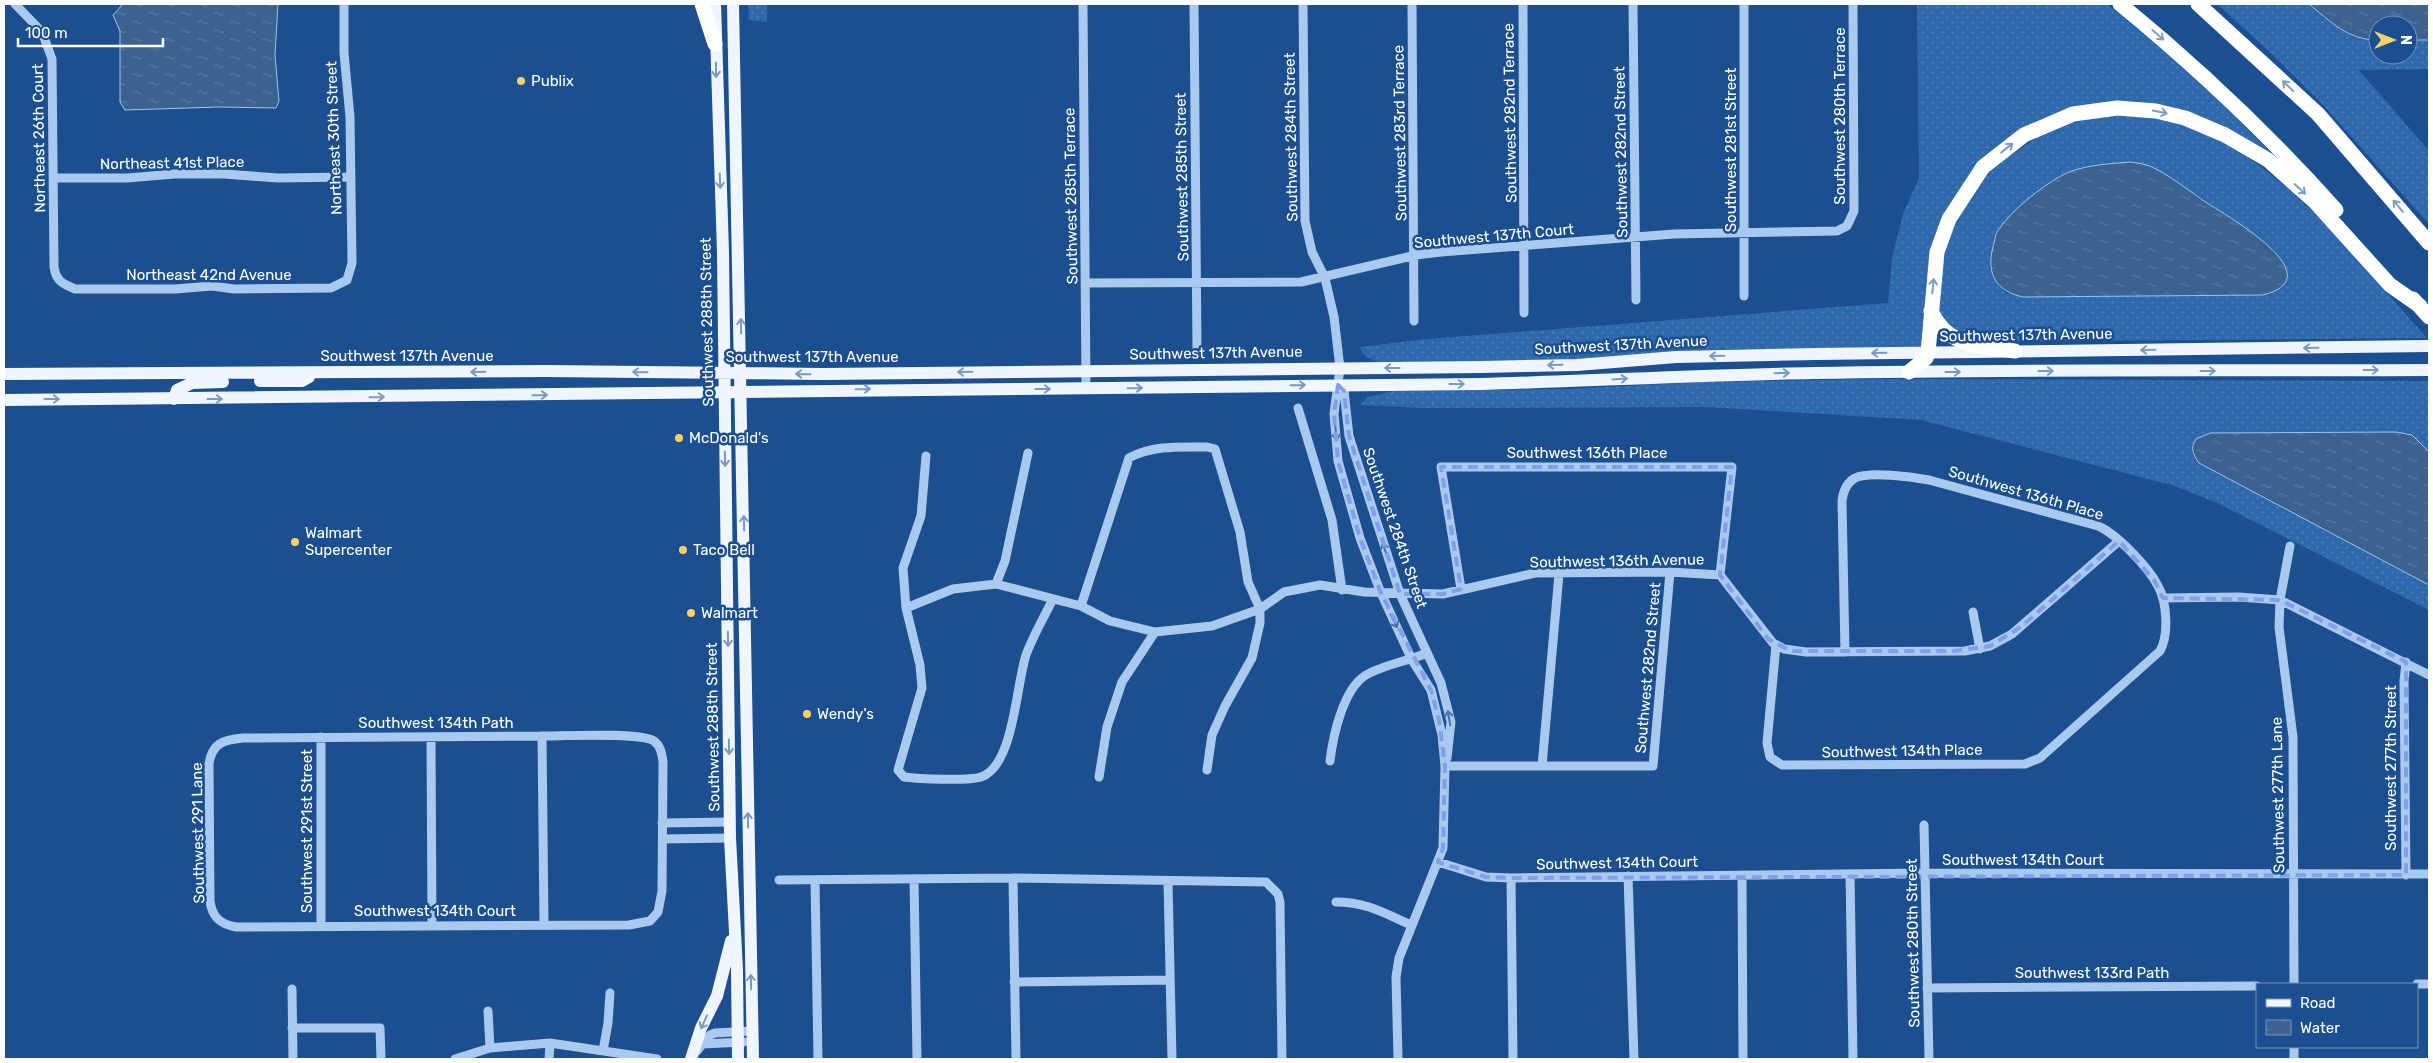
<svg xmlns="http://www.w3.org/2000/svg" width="2433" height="1063" font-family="Rubik,sans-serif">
<defs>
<pattern id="grass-dots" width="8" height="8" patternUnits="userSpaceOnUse" patternTransform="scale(1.25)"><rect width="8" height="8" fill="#2e69ad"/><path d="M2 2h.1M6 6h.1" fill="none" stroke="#4d80b9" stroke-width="1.8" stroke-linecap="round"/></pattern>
<pattern id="water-ripples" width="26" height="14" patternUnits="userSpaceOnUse" patternTransform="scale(1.25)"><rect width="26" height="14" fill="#3c6290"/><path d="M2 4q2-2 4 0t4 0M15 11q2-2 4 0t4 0" fill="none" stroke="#597aa1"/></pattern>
</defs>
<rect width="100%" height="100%" fill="#1b4f8f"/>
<path fill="url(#grass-dots)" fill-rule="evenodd" d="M748 4H767V22L749 20Z
M1917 4H2107L2176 61 2223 104 2277 159 2184 111 2049 118 1954 201 1925 342 1921 347 1701 350 1548 361 1379 362C1369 359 1364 357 1360 347L1427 339 1888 303 1892 258 1903 214 1919 178Z
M2217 4H2309C2331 22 2348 40 2378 40V55H2408V40H2429V69L2359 70 2429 151V224L2324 106 2274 56Z
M2139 114C2158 119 2180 122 2198 129 2292 171 2359 264 2427 338L1978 342 1965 340 1940 315 1938 303 1944 253 1956 221 1984 178 1996 165 2042 134 2077 120 2096 117ZM2130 162 2008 294 1999 286 1990 267 2061 176 2097 165Z
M1877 379 2429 381V452L2412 435 2396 432 2210 433 2192 453 2199 463 2429 585V610L2217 503 2175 486 1921 420 1706 407 1423 408 1360 405 1368 397 1392 391 1566 389 1703 382Z"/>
<path fill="url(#water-ripples)" stroke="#9cc4f0" d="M123 4H278L275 55 279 101 276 108 219 107 125 110 120 102V31L113 15Z
M2309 4H2429V40H2408V25H2378V40C2348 40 2331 22 2309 4Z
M2130 162C2137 163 2146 164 2152 167 2171 176 2189 191 2207 203 2229 217 2334 277 2263 295L2023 297C1996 291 1986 274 1993 247 1995 241 1995 233 1999 229 2012 210 2040 188 2059 177 2079 165 2107 164 2130 162Z
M2396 432 2412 435 2429 452V585L2199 463C2193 454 2190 449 2196 439L2210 433Z"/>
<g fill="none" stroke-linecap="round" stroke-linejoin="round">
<path stroke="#a9c9ee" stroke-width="9" d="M15 4 42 32 52 59 54 267C56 281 63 284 75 289H175L212 286 234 289 331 288 347 280 352 263 350 117 344 53V4
M1083 4 1086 388
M1194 4 1197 349
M1303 4 1305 221 1312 252 1325 278 1334 317 1340 368 1334 414 1338 461 1360 538 1381 593 1412 660 1431 690 1442 735 1445 766 1443 848 1399 958 1396 977 1398 1059
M1412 4 1414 321
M1523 4 1524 313
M1633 4 1636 300
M53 178H127L175 174H224L278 178 351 177
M1086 283 1301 282 1416 255 1441 252 1674 234 1837 231 1847 226 1854 211 1853 4
M1744 296V4
M1338 385 1344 391 1349 436 1400 594 1441 683 1451 722 1447 758
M1298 408 1332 520 1342 590
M926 456 921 516 903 568 906 608 920 665 922 688 898 770 904 777C918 779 969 781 981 777 1014 766 1016 685 1026 655 1033 636 1044 617 1053 599
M2290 546 2280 600 2279 627 2293 737 2294 984
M1720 575 1773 643 1784 649 1806 652 1965 651 1990 646 2012 634 2119 541
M996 584 1005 561 1028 453
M1461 589 1441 467H1732L1720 575
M2163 598 2239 597 2280 600 2429 675
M1081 606 1129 458C1153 445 1180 447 1207 447L1215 449 1240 532 1248 582 1260 609V623L1252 658 1225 706 1212 735 1207 770
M906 608 953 589 996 584 1081 606 1110 621 1155 632 1212 626 1260 609 1284 592 1320 585 1364 592 1443 594 1535 573 1670 572 1720 575
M1973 612 1980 649
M1776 645 1767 743 1770 757 1782 765 2025 764 2040 758 2160 651C2169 635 2167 602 2158 586 2149 568 2117 534 2098 526L1929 480C1912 477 1870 471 1855 478 1846 483 1843 492 1842 501L1845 652
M2406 662 2404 681 2406 875
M542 736C563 736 640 732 654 741 661 746 662 755 663 762L662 891 658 912 650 921 629 925 236 927C220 924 212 917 210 901L209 764C212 743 223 740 243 738Z
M542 736 544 924
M321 737V925
M431 738 432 925
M1330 761C1333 736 1343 689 1366 675 1383 665 1408 661 1427 653
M1445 766H1653L1670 572
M1542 766 1559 574
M1099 777 1107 727 1122 682 1155 632
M662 823 730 822
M1924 825 1929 1059
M663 839 730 838
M1438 862 1486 877 1511 878 1925 873 2429 874
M1850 874 1853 1059
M1742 875 1743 1059
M1628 876 1634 1059
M1013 878 1016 1059
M1511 878 1513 1059
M914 879 917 1059
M779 880 1013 878 1266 882 1278 894 1280 902 1282 1059
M815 880 818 1059
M1168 882 1172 1059
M1336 902C1366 902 1384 913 1411 925
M1014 982 1170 980
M2417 984H2429
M1927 988 2257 986
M292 989 293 1059
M488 1011 490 1048
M292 1028H380L381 1059
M702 1044 744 1042
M2294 1047V1059
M603 1051 608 1023 610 993
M697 1051 710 1035 715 1033 752 1031
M455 1059 490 1048 550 1043 657 1059
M549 1059 550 1043"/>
<path stroke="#f0f6ff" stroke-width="12" d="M715 4 723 252 730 838 737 970 738 1059
M733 4 753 1059
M4 374 545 371 823 374 1481 367 1577 365 1676 357 1816 354 2429 346
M260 381H302L309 377
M174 399 177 390 192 383 223 382
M4 400 1480 384C1591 381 1702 375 1814 373 2019 369 2224 371 2429 370
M691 1059 701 1028 717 996 731 941"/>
<path stroke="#fff" stroke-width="15" d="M702 4 715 44
M2120 4C2197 67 2269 135 2336 210
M2198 4 2318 114 2429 243
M2413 299 2429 317
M1931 311C1947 347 1980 346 2015 351
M1909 372 1926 358 1928 353 1937 252 1949 219 1983 167 2024 135 2073 114 2117 108 2156 111 2185 118 2225 135 2268 160 2315 202 2390 285 2420 306"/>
</g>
<defs><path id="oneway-shaft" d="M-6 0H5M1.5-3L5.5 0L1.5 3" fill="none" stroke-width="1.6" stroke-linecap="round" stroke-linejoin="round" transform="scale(1.25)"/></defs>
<g stroke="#829ec1">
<use href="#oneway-shaft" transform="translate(2158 35) rotate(41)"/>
<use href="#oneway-shaft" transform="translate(2288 86) rotate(-137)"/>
<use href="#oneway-shaft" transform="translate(2160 112) rotate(12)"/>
<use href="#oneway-shaft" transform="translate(2007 148) rotate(-38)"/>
<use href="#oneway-shaft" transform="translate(2300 189) rotate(42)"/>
<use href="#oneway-shaft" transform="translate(2398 206) rotate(-130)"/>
<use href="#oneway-shaft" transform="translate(1933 286) rotate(-84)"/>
</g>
<g stroke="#7b9ac1">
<use href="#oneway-shaft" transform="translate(716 70) rotate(89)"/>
<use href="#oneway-shaft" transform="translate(720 181) rotate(88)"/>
<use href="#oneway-shaft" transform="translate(741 326) rotate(-91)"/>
<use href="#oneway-shaft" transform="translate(2311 348) rotate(179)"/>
<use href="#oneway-shaft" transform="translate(2148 350) rotate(179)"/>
<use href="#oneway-shaft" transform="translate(1879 353) rotate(179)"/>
<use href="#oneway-shaft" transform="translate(1717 356) rotate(179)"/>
<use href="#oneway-shaft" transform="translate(1555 365) rotate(179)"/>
<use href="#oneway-shaft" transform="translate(1392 368) rotate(180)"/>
<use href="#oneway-shaft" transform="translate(2371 370)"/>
<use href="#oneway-shaft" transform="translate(2046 371)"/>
<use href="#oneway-shaft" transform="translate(2208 371)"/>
<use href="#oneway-shaft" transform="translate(478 372) rotate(179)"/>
<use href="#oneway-shaft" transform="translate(640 372) rotate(-179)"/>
<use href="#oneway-shaft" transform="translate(965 372) rotate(179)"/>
<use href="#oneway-shaft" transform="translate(1953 372)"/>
<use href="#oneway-shaft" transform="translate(1782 373) rotate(-1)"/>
<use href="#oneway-shaft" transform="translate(803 374) rotate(-179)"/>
<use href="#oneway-shaft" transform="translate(1620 379) rotate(-4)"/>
<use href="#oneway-shaft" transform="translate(1457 384)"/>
<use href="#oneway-shaft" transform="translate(1298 385) rotate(-1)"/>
<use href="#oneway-shaft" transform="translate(1135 388) rotate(-1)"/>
<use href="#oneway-shaft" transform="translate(863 389) rotate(-1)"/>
<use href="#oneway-shaft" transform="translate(1043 389)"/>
<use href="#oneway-shaft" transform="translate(540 395) rotate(-1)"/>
<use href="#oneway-shaft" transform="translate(377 397) rotate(-1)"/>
<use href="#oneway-shaft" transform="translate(52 399)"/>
<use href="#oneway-shaft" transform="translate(215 399)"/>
<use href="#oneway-shaft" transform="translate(725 459) rotate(89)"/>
<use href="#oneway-shaft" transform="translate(744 523) rotate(-91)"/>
<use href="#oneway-shaft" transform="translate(728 639) rotate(89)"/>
<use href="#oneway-shaft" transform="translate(729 747) rotate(89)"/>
<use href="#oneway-shaft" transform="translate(748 820) rotate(-91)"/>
<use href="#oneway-shaft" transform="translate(751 982) rotate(-91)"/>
<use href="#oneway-shaft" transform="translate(704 1022) rotate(115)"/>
</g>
<g stroke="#4674ac">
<use href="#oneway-shaft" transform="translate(1336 433) rotate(84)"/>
<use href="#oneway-shaft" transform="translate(1385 550) rotate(-109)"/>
<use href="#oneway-shaft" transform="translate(1394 621) rotate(64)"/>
<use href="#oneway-shaft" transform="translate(1449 718) rotate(-100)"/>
</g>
<path fill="none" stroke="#839eea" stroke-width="4" stroke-dasharray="10 6" stroke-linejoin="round" d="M1338 385 1344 391 1349 436 1400 594H1443L1461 589 1441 467H1732L1720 575 1768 639 1791 651H1954L1990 646 2022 626 2119 541 2154 580 2163 598 2280 600 2406 662V875L1511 878 1486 877 1438 862 1443 848 1445 766 1439 720 1431 690 1381 593 1360 538 1338 461 1334 414Z"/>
<g fill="#ffd166" stroke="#1b4f8f" stroke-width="2">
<circle cx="521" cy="81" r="5"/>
<circle cx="679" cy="438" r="5"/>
<circle cx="295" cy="542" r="5"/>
<circle cx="683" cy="550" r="5"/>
<circle cx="691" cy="613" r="5"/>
<circle cx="807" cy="714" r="5"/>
</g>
<g text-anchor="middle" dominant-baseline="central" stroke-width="5" stroke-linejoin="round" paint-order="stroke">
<g font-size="15" fill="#fff" stroke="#1b4f8f" text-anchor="start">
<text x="531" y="81">Publix</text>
<text x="689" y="438">McDonald's</text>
<text x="305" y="533">Walmart<tspan x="305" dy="17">Supercenter</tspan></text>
<text x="693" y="550">Taco Bell</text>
<text x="701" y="613">Walmart</text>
<text x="817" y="714">Wendy's</text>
</g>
<g font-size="15" fill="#fff" stroke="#1b4f8f">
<text transform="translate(1510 113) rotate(-91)">Southwest 282nd Terrace</text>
<text transform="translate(1840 116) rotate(-90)">Southwest 280th Terrace</text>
<text transform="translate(1400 133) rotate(-91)">Southwest 283rd Terrace</text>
<text transform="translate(1291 137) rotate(-91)">Southwest 284th Street</text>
<text transform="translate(39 138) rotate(-91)">Northeast 26th Court</text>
<text transform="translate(334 138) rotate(-92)">Northeast 30th Street</text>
<text transform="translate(1731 150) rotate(-90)">Southwest 281st Street</text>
<text transform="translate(1621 152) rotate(-91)">Southwest 282nd Street</text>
<text transform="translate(172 163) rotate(-1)">Northeast 41st Place</text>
<text transform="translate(1182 177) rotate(-91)">Southwest 285th Street</text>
<text transform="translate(1071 196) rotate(-91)">Southwest 285th Terrace</text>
<text transform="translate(1494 236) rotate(-5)">Southwest 137th Court</text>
<text x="209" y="275">Northeast 42nd Avenue</text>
<text transform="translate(707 322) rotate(-91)">Southwest 288th Street</text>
<text transform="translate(2026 335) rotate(-1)">Southwest 137th Avenue</text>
<text transform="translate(1621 345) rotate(-3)">Southwest 137th Avenue</text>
<text transform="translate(1216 353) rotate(-1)">Southwest 137th Avenue</text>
<text x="407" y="356">Southwest 137th Avenue</text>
<text x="812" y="357">Southwest 137th Avenue</text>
<text x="1587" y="453">Southwest 136th Place</text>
<text transform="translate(2026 493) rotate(16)">Southwest 136th Place</text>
<text transform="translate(1395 528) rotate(71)">Southwest 284th Street</text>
<text transform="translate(1617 561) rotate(-1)">Southwest 136th Avenue</text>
<text transform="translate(1648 668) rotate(-85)">Southwest 282nd Street</text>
<text x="436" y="723">Southwest 134th Path</text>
<text transform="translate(713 727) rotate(-91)">Southwest 288th Street</text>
<text transform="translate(1902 751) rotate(-1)">Southwest 134th Place</text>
<text transform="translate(2391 768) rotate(-90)">Southwest 277th Street</text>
<text transform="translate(2278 795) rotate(-91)">Southwest 277th Lane</text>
<text transform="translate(307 831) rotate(-90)">Southwest 291st Street</text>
<text transform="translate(198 833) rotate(-91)">Southwest 291 Lane</text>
<text x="2023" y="860">Southwest 134th Court</text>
<text transform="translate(1617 863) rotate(-1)">Southwest 134th Court</text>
<text x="435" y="911">Southwest 134th Court</text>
<text transform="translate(1913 943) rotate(-91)">Southwest 280th Street</text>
<text x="2092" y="973">Southwest 133rd Path</text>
</g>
</g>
<rect width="2433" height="1063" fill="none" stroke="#ffffff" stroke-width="10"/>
<rect x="2256" y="983" width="162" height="65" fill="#1b4f8f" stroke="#7695bc"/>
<rect x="2266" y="999" width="25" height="8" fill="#f0f6ff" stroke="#7695bc"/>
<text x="2300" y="1008" font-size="15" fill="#ffffff">Road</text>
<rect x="2266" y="1020" width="25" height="15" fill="url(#water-ripples)" stroke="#7695bc"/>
<text x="2300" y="1033" font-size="15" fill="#ffffff">Water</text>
<g transform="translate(2393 40) rotate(90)"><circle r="24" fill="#1b4f8f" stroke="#7695bc"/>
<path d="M0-4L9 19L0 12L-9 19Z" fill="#ffd166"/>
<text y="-8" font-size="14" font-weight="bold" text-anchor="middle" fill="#ffffff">N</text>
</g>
<path d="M18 38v8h145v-8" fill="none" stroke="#ffffff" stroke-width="2.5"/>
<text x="25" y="38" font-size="15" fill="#ffffff" stroke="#1b4f8f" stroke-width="4" paint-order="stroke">100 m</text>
</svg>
